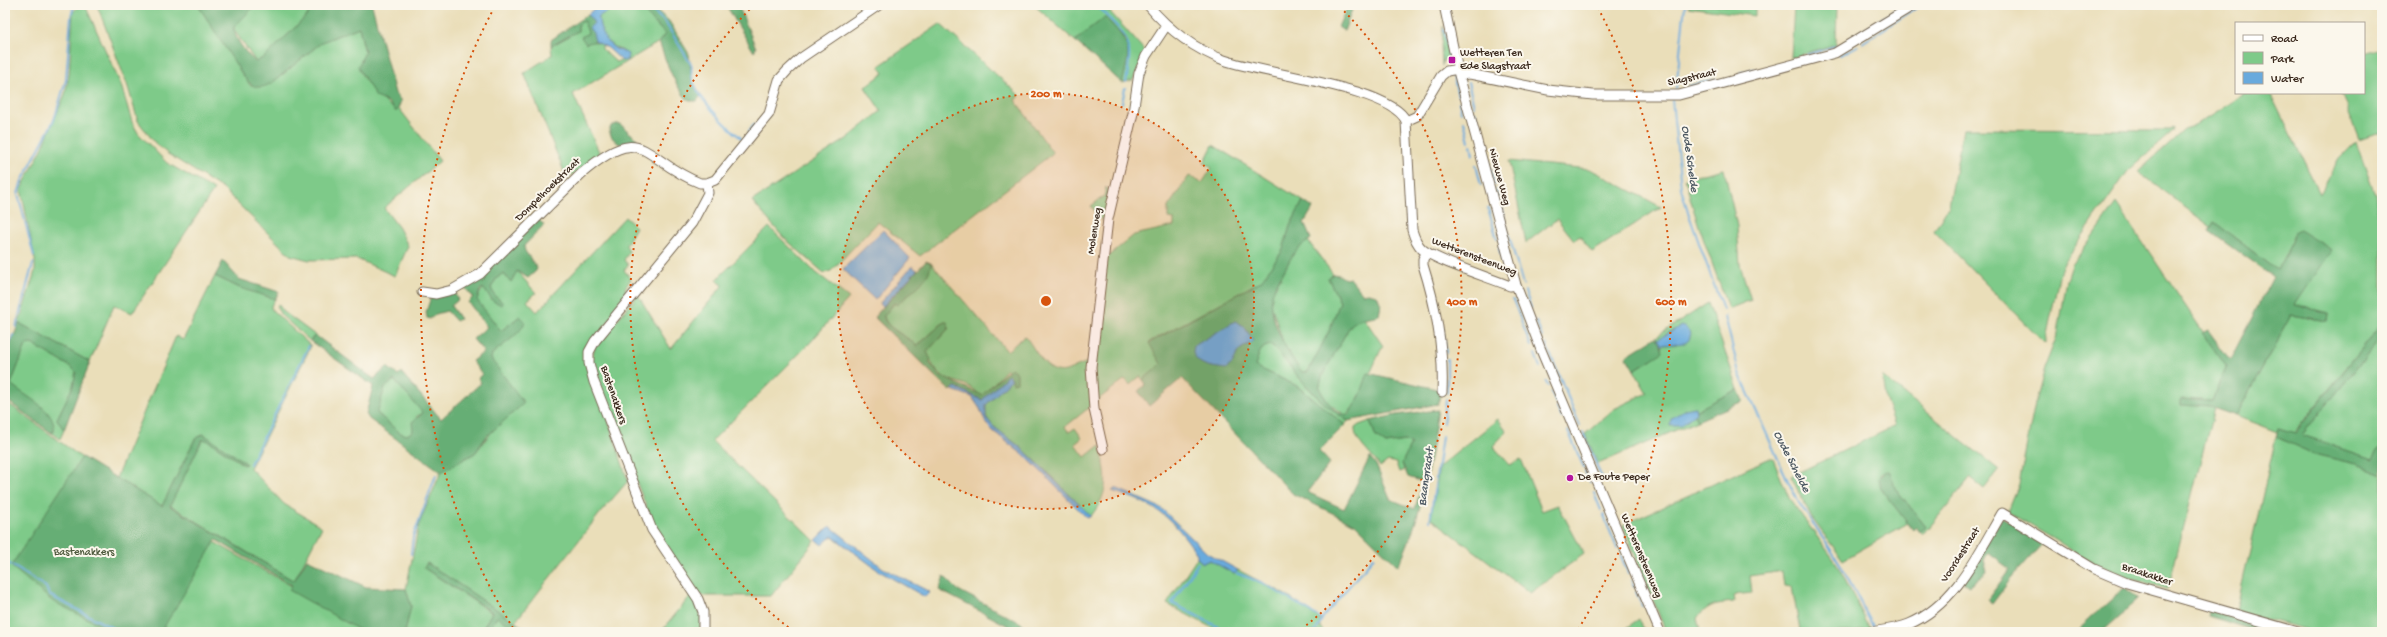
<svg xmlns="http://www.w3.org/2000/svg" width="2387" height="637" font-family="'Gochi Hand',sans-serif">
<rect width="100%" height="100%" fill="#fbf7ec"/>
<filter id="ink" filterUnits="userSpaceOnUse"><feTurbulence type="fractalNoise" baseFrequency=".025" numOctaves="2"/><feDisplacementMap in="SourceGraphic" scale="8" xChannelSelector="R" yChannelSelector="G"/><feConvolveMatrix kernelMatrix="1 2 1 2 8 2 1 2 1" color-interpolation-filters="sRGB"/></filter>
<filter id="wash" filterUnits="userSpaceOnUse"><feTurbulence type="fractalNoise" baseFrequency=".012" numOctaves="4" result="noise"/><feDisplacementMap in="SourceGraphic" scale="16" xChannelSelector="R" yChannelSelector="G"/><feGaussianBlur stdDeviation="0.9" result="paint"/><feColorMatrix in="noise" values="0 0 0 0 0 0 0 0 0 0 0 0 0 0 0 0 0 1.4 0 .05"/><feComposite in="paint" operator="in"/></filter>
<g filter="url(#wash)">
<rect width="100%" height="100%" fill="#eadeb9"/>
<path fill="#7eca89" stroke="#5c7a54" d="M85 5 121 85 132 122 138 133 167 163 214 190 132 313 114 305 90 362 19 323 35 271V260L21 189 42 149 65 94 69 75 73 12 79 6Z
M97 5H198L250 85 272 83 322 42 359 27 365 53C362 58 359 63 360 70 362 81 388 106 397 111L398 107 440 161 384 208 399 228 408 246 395 276 357 259 309 260 290 255 223 189 168 154 155 143 138 121 127 84Z
M256 5H308L310 10 307 16 266 56 256 62 234 30V27Z
M615 5H638L665 34 659 42 573 94 600 154 567 179 524 73 552 55 551 46 578 31V25L584 20 589 34 584 35 591 41 602 44V49L616 62 627 60 622 50C608 48 597 29 599 16Z
M1034 5H1104L1145 51 1133 80 1122 83 1126 67 1127 41 1105 17 1075 41Z
M1688 5H1755V16L1688 7Z
M1794 5H1837L1836 44 1791 58Z
M940 24 1020 96 1015 100 1053 153 920 256 878 222 831 271 824 273 783 237 752 201 848 138 881 111 865 87 884 73 879 66Z
M1443 26 1453 65 1450 64 1448 58 1443 60 1442 66 1441 46Z
M2382 49V132L2359 140 2341 93H2364V54Z
M2246 93H2270L2320 194 2339 159 2356 142 2375 195 2382 236V323L2294 433 2278 428 2277 432 2236 416 2291 315 2327 321 2328 313 2295 305V232L2292 242 2277 270 2214 222 2211 227 2138 172 2184 130 2191 128Z
M2173 128 2172 132 2128 171 2065 261 2060 272 2045 344 1934 231 1949 206 1963 129 2169 130Z
M1213 145 1303 201 1290 226 1283 250 1261 281 1149 342 1162 364 1143 380 1140 376 1130 385 1125 379 1095 402 1093 380 1106 258 1134 235 1174 226V219L1168 218V207L1189 176 1202 183 1212 168 1204 163Z
M1509 161 1590 169 1661 207 1592 252 1580 236 1574 240 1557 219 1526 243Z
M1724 169 1737 226 1740 265 1751 300 1728 309C1714 265 1695 222 1685 178Z
M1106 187 1111 193 1106 216 1102 221 1091 206 1104 196Z
M2116 203 2226 366 2212 401 2181 399 2214 408 2168 589 2128 578 2089 560 2008 512 2019 484 2036 398 2044 369 2058 333 2067 280 2072 265Z
M625 217 636 227 626 245 629 252 624 260 628 265 624 270 631 279 625 288 628 295 586 352 628 481 601 512 515 622 427 563 424 568 492 613 481 632H405L411 606 406 589 419 524 441 472 475 453 494 429 496 368 491 359 492 354 516 334 520 316 501 331 476 300 483 288 493 301H501L494 296 491 288 496 279 503 273 510 281 517 271 536 293 527 301 537 312Z
M769 227 814 271 849 298 809 344 712 441 815 541 771 596H703L699 594 658 536 595 378 592 358 595 346 638 295 671 349 723 285 716 280Z
M1308 241 1333 274 1328 278 1340 302 1329 331 1308 372H1302L1292 359 1283 342 1271 304 1272 294 1296 248Z
M931 263 1007 351 1025 336C1035 348 1046 376 1066 371 1074 368 1080 364 1089 362L1091 406 1065 427 1069 432 1075 428 1082 438 1075 444 1085 457 1100 445C1107 476 1111 490 1091 516 1065 493 1043 465 1016 444 1006 436 986 426 985 411 984 399 1003 386 1012 379L1017 382 1007 369 983 395H980C959 373 939 391 927 351L949 328 944 322 917 346C908 336 884 328 884 315L895 303 896 304 931 266Z
M215 276 240 288 275 299 271 306 272 310 311 346 250 468 284 504 322 527 294 581 170 505 202 440H207L244 465 246 463 203 434 195 439 162 506 116 478 176 336 183 340Z
M1708 303 1738 389 1693 412 1697 421 1598 464 1585 434 1614 409 1647 393 1634 370 1652 359 1663 348 1662 345 1677 344 1681 326 1658 339 1656 337Z
M278 304 284 312 315 335 310 341 281 315 277 308Z
M1364 318 1383 346C1375 359 1357 411 1345 415L1328 403 1319 388 1323 374 1350 326 1355 321Z
M2382 337V446L2372 459 2302 435Z
M26 344H32L71 367 76 372 73 386 57 419 64 430 60 439 50 432H54L11 384Z
M1272 345C1295 372 1317 403 1348 421L1345 425 1297 386 1255 366C1259 355 1259 346 1272 345Z
M1882 376 1999 470 1984 489 1970 478 1923 535 1920 532 1926 527 1895 488 1890 472 1886 470 1881 473V489L1908 523 1843 560 1811 517 1791 476 1895 426 1885 397Z
M394 380 424 413 417 416 413 431 407 435 400 433 377 413 385 387Z
M5 401 78 455 191 529 373 632H5Z
M1498 419 1507 431 1493 446 1510 465 1521 459 1542 511 1558 505 1584 554 1530 593 1431 518 1439 467Z
M1370 421 1376 437 1386 444 1404 441 1411 444 1402 463 1404 470 1399 472 1396 463 1388 461 1380 467C1373 455 1354 442 1355 428L1359 425Z
M2276 437 2318 455 2356 464 2382 474V614L2377 632H2316L2236 611Z
M1768 459H1773L1789 498 1837 564 1870 629 1853 632H1790L1800 630 1792 587 1784 586 1782 571 1750 576 1752 593 1733 595 1734 602C1716 604 1710 603 1697 618L1700 632H1666L1623 525Z
M1197 558 1203 563 1210 560 1235 574 1238 570 1281 592 1320 618V627L1324 632H1220L1167 604Z
M692 594 701 615 700 632H661Z
M497 616 521 632H488Z
M1639 619 1645 632H1620Z"/>
<path fill="#66ae75" stroke="#506c4a" fill-rule="evenodd" d="M198 5H256L234 27C233 37 248 56 256 62L266 56 307 16 310 10 308 5H372L395 93 401 101 397 111H395L388 102 376 97 360 71 358 67 365 52 359 27 322 42 272 83C259 90 253 88 244 77Z
M638 5H650L669 21 689 54 692 80 701 95 697 101H689C674 86 666 61 659 42L665 34Z
M726 5H738L756 48 754 52Z
M1348 5H1354L1344 31 1338 27Z
M588 14 594 23 589 28 594 33 595 41 586 44 581 37 588 33 584 21 578 25V31L551 46V40Z
M1105 17C1131 45 1132 45 1122 83L1075 41Z
M616 124H620L637 139 634 143 619 144C613 139 607 134 611 126Z
M1303 201 1313 208 1304 223 1311 239C1294 251 1294 252 1284 271 1280 278 1273 288 1272 296 1268 319 1288 354 1302 372H1308L1329 331 1340 302 1328 278 1333 274 1339 275 1345 279 1350 278 1363 294 1368 293 1377 295 1381 305 1379 315C1368 318 1359 317 1350 326L1323 374 1319 388C1324 397 1336 418 1349 414L1360 396 1368 373 1441 390 1438 404 1348 421C1317 403 1295 372 1272 345 1259 346 1259 355 1255 366L1297 386 1345 425 1319 451 1330 463 1307 492 1344 509 1370 457 1376 465 1390 499 1415 509 1423 482 1408 477 1402 463 1411 444 1404 441 1386 444 1376 437 1370 421 1396 415 1438 410C1429 463 1423 517 1398 566L1355 524 1293 494 1182 378 1149 406 1138 391 1146 384 1143 380 1161 364 1149 343 1261 281 1283 250 1290 226Z
M538 219 544 225 524 246 525 251 537 268 536 271 528 278 517 271 511 282 503 273 496 279 491 288 495 296 503 303 502 305 493 301 483 288 480 290 477 300 501 331 520 316 525 321C522 334 502 345 492 354L491 359 524 403 486 437 475 453 441 472 369 419 366 414 373 386 310 341 315 335 374 379 387 367 398 375 401 372 441 419 481 383 478 378 482 374 472 361 484 352 473 339 487 327 468 302 473 297 465 288ZM394 380 423 413 412 422 413 431 407 435 400 433 377 413 385 388Z
M2214 222 2277 270 2292 242 2295 232 2300 230 2332 250 2295 305 2328 313 2327 321 2291 315 2236 416 2210 407 2181 405V399L2212 401 2226 366 2202 333 2208 330 2230 360 2273 277 2209 231Z
M223 261 239 279 279 292 275 299 240 288 215 276Z
M926 261 931 263C931 280 908 294 897 305L894 303 884 316C884 328 908 336 917 346L944 322H947L949 328 927 352 931 360 929 362 940 376 982 395 1011 368 1017 373V382L1013 383 1012 379 982 400 956 387 950 391 874 317Z
M454 292 458 300 451 306 460 319 456 321 447 311 436 314 430 319 427 318 426 312 431 297Z
M19 323 90 362 64 430 57 419 73 386 76 372 71 367 32 344 26 345 11 384C25 397 57 409 54 432H50L5 399V358Z
M2382 323V337L2302 435 2372 459 2382 446V474L2356 464 2318 455 2276 437 2278 428 2295 433Z
M1656 337 1660 342 1663 352 1634 370 1626 356Z
M1738 389 1743 401 1697 421 1693 412Z
M203 434 246 463 245 465 207 440H202L170 506 294 581 307 559 366 587 406 589 411 606 405 632H363L289 590 292 585 216 540 161 632H114L52 601 11 566 82 457 162 506 195 439Z
M1886 470 1890 472 1895 488 1926 527 1920 532 1916 527 1913 530 1881 489 1879 478Z
M2002 517 2043 543 2010 580 1992 604 1987 600 2010 569 1988 553 1984 560 1987 572 1969 586 1963 582Z
M427 563 530 632H521L497 617 488 632H481L492 612 424 568Z
M944 576 958 590 1021 623 1026 628 1024 632 1018 631 939 590Z
M2125 587 2138 599 2101 632H2076Z
M2209 610 2284 632H2259L2208 616Z"/>
<path fill="#69aadd" stroke="#526a7e" d="M596 7 609 11 599 16C598 27 606 43 616 49 620 51 624 51 628 54L627 60 622 61 608 48 595 41 593 33 589 28 594 23 588 14Z
M883 230 910 258 875 300 843 269Z
M912 266 917 270 882 307 879 304Z
M1235 321 1244 326 1253 341 1238 351 1233 363 1226 369C1213 367 1197 367 1193 352L1194 346Z
M1681 326 1686 328 1691 333 1689 340 1685 343 1662 345 1658 339Z
M1008 375 1012 379 986 405V417L993 426 1024 450 1091 516 1087 518 1027 458 993 431 986 424 980 409 972 397 952 390 955 387 982 400Z
M1695 407 1696 413 1681 425H1670L1671 419 1685 409Z
M1116 488 1161 508 1207 553 1238 570 1234 574 1210 560 1203 563 1197 558V554C1171 516 1157 505 1112 491Z
M830 526 883 568 930 592 925 597 879 571 832 536 822 545 816 540Z"/>
<g fill="none" stroke-linecap="round" stroke-linejoin="round">
<path stroke="#69aadd" stroke-width="2" d="M599 5 604 10 610 5
M646 5 665 22 692 66C686 90 726 125 742 139
M1097 5C1126 38 1135 35 1126 82
M1444 30 1450 59
M1847 41 1903 5
M1862 43 1921 5
M1807 55 1836 46
M1840 55 1857 46
M1740 73 1753 69
M1450 75H1453L1458 96
M1468 82 1474 106
M1689 86 1716 79
M1676 89 1685 5
M1672 100 1681 188 1689 215 1723 310
M1459 102 1461 112
M1122 103 1125 88
M1475 112 1495 185
M1464 121 1469 141
M748 132 754 125
M1471 145 1473 155
M1476 165 1481 185
M1496 190 1523 285
M1488 208 1497 239
M1499 248 1506 276
M34 256 18 194 22 181 54 120 66 80 71 17 74 5
M1525 291 1531 308
M1513 300 1531 346
M1725 316 1739 373 1788 481 1799 503 1839 562 1874 628
M1441 320 1446 353
M1536 321 1542 337
M16 327 33 263
M1546 344 1580 426
M1535 354 1540 367
M5 355 13 335
M1447 360V393
M1546 382 1548 386
M1551 392 1556 403
M1557 408 1562 418
M1443 423 1446 400
M1568 431 1584 468
M1583 433 1601 476
M250 464 309 346
M1585 472 1590 482
M1594 493 1601 510
M1603 514 1617 548
M1430 521 1442 436
M411 554 413 537 436 475
M1621 556 1628 573
M5 561 46 587 49 595 120 632
M1198 563 1172 603 1228 632
M1236 573 1263 583 1322 619
M1631 580 1634 587
M1636 592 1642 606
M1315 632 1324 616 1374 557"/>
</g>
</g>
<g filter="url(#ink)">
<g fill="none" stroke-linecap="round" stroke-linejoin="round">
<g stroke="#786954" stroke-width="11">
<path id="minor" d="M1148 5C1168 29 1194 49 1224 60 1262 74 1391 87 1406 121L1412 230C1414 237 1417 244 1422 249 1436 261 1491 278 1510 286L1516 285
M1444 5 1459 75 1516 285 1541 350 1660 632
M1459 75 1470 74 1548 90 1593 95H1679L1835 53 1914 5
M1406 121 1417 116 1441 76 1447 71 1458 69
M1427 252 1423 259V265C1436 306 1444 349 1442 392
M422 292 436 294 452 290 480 274 581 174C645 119 641 160 700 183H707L715 180 769 114 779 80 787 71 801 58 879 5
M1103 449 1094 409 1091 367 1108 219 1133 113 1139 73 1146 56 1166 26
M703 632V612L698 599 652 530 594 382 589 363V352L595 341 692 223 708 193 707 183
M1870 632C1883 630 1897 629 1909 624 1955 605 1978 554 2002 513L2094 569 2127 583 2298 632"/>
</g>
<use href="#minor" stroke="#fff" stroke-width="9"/>
</g>
</g>
<circle cx="1046" cy="301" r="208" fill="#d7540e" fill-opacity=".12"/>
<g fill="none" stroke="#d7540e" stroke-width="2" stroke-dasharray="2 4">
<circle cx="1046" cy="301" r="208"/>
<path d="M793 631A416 416 0 0 1 752 7M1340 7A416 416 0 0 1 1299 631"/>
<path d="M513 628A625 625 0 0 1 494 8M1598 8A625 625 0 0 1 1579 628"/>
</g>
<g fill="#b5179e" stroke="#fbf7ec" stroke-width="1.5">
<rect x="1448" y="56" width="8" height="8" rx="2"/>
<circle cx="1570" cy="478" r="4"/>
</g>
<g text-anchor="middle" dominant-baseline="central" stroke-width="4" stroke-linejoin="round" paint-order="stroke">
<g font-size="11" fill="#3b2a1e" stroke="#fbf7ec" text-anchor="start">
<text x="1460" y="54">Wetteren Ten<tspan x="1460" dy="13">Ede Slagstraat</tspan></text>
<text x="1578" y="478">De Foute Peper</text>
</g>
<g font-size="11" fill="#3b2a1e" stroke="#fbf7ec">
<text transform="translate(1692 78) rotate(-13)">Slagstraat</text>
<text transform="translate(1499 177) rotate(75)">Nieuwe Weg</text>
<text transform="translate(548 190) rotate(-44)">Dompelhoekstraat</text>
<text transform="translate(1095 231) rotate(-81)">Molenweg</text>
<text transform="translate(1474 257) rotate(21)">Wetterensteenweg</text>
<text transform="translate(613 395) rotate(71)">Bastenakkers</text>
<text transform="translate(1961 555) rotate(-57)">Voordestraat</text>
<text transform="translate(1641 556) rotate(67)">Wetterensteenweg</text>
<text transform="translate(2147 575) rotate(18)">Braakakker</text>
</g>
<g font-size="11" fill="#4f5a3e" stroke="#fbf7ec">
<text x="84" y="553">Bastenakkers</text>
</g>
<g font-size="12" font-style="italic" fill="#4b5761" stroke="#fbf7ec">
<text transform="translate(1689 159) rotate(82)">Oude Schelde</text>
<text transform="translate(1791 462) rotate(63)">Oude Schelde</text>
<text transform="translate(1427 477) rotate(-82)">Baangracht</text>
</g>
</g>
<circle cx="1046" cy="301" r="6" fill="#d7540e" stroke="#fbf7ec" stroke-width="2"/>
<g font-size="12" text-anchor="middle" font-weight="bold" fill="#d7540e" stroke="#fbf7ec" stroke-width="4" stroke-linejoin="round" paint-order="stroke">
<text x="1046" y="97">200 m</text>
<text x="1462" y="305">400 m</text>
<text x="1671" y="305">600 m</text>
</g>
<rect width="2387" height="637" fill="none" stroke="#fbf7ec" stroke-width="20"/>
<rect x="2235" y="22" width="130" height="72" fill="#fbf7ec" stroke="#aea59a"/>
<rect x="2243" y="35" width="20" height="6" fill="#ffffff" stroke="#aea59a"/>
<text x="2271" y="42" font-size="12" fill="#3b2a1e">Road</text>
<rect x="2243" y="52" width="20" height="12" fill="#7eca89" stroke="#aea59a"/>
<text x="2271" y="62" font-size="12" fill="#3b2a1e">Park</text>
<rect x="2243" y="72" width="20" height="12" fill="#69aadd" stroke="#aea59a"/>
<text x="2271" y="82" font-size="12" fill="#3b2a1e">Water</text>
</svg>
